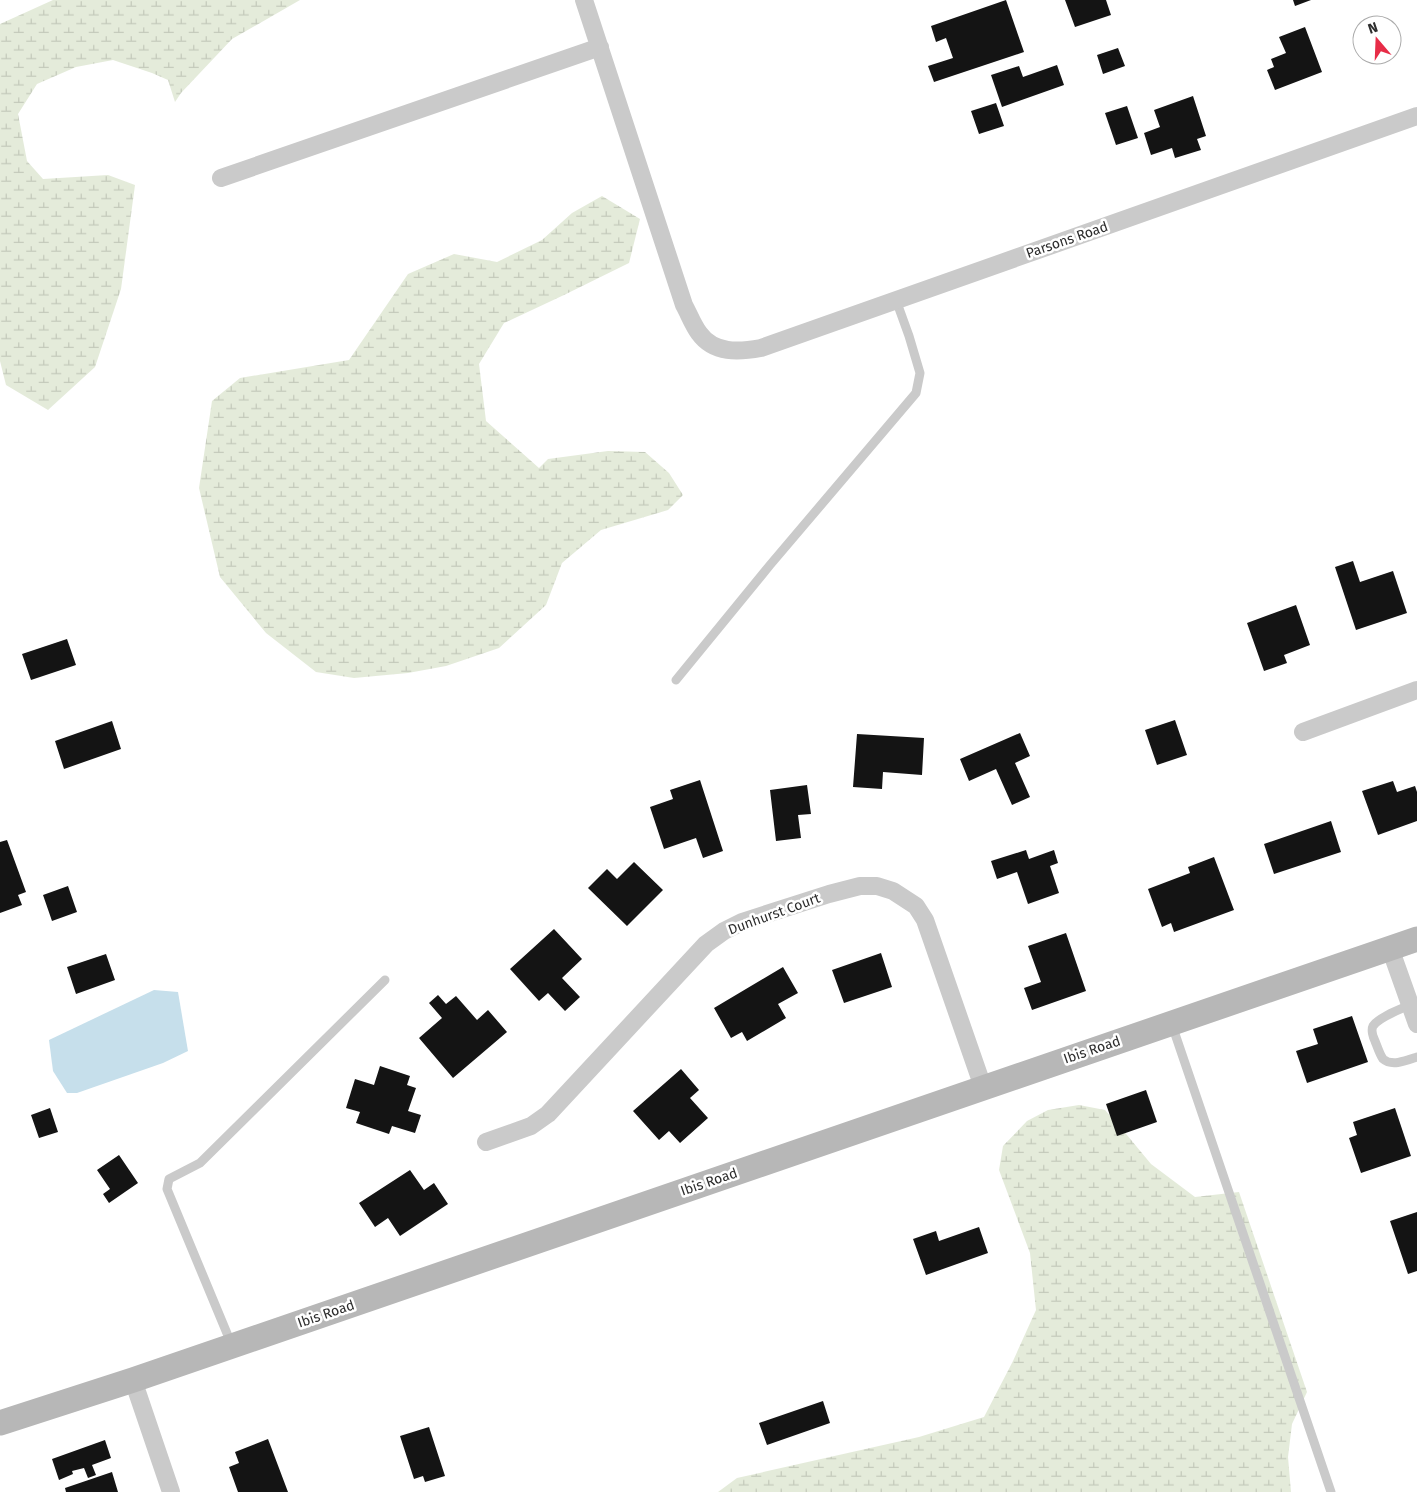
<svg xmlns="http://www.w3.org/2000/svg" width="1417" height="1492" font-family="'Fira Sans',sans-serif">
<defs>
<pattern id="wetland-marsh" width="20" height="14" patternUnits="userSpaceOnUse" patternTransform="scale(1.25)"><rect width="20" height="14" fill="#e4ebda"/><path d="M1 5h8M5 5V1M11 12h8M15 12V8" fill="none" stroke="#c4cabb"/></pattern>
</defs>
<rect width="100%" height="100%" fill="#fff"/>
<path fill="url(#wetland-marsh)" d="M53 0H300L232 39 181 93 175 102 168 80 152 73 113 60 76 67 37 84 18 114 27 161 43 179 108 175 135 185 121 289 95 367 48 410 6 385 0 361V24Z
M602 196 640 219 629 263 564 295 504 323 479 364 486 421 539 468 548 459 608 451 645 452 669 473 683 495 668 510 601 530 562 563 546 605 499 648 446 666 408 673 354 678 316 672 266 633 220 577 199 488 212 401 240 378 349 360 408 274 454 254 497 262 542 240 572 213Z
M1079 1105 1105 1110 1122 1129 1151 1164 1195 1197 1239 1192 1307 1392 1292 1424 1288 1457 1291 1492H718L737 1478 919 1437 984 1417 1013 1361 1036 1310 1030 1253 999 1170 1003 1146 1027 1121 1048 1110Z"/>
<path fill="#c6dfeb" d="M154 990 178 992 188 1051 163 1063 77 1093H67L53 1071 49 1040Z"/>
<path fill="#141414" d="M1006 0 1024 52 934 82 928 66 953 58 946 38 936 42 931 26Z
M1065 0H1106L1111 15 1075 27Z
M1293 0H1311L1295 6Z
M1305 27 1322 72 1275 90 1267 70 1274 67 1271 59 1286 53 1279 37Z
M1118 48 1125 66 1103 74 1097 55Z
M1057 65 1064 85 1002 107 991 75 1019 66 1023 77Z
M1193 96 1206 136 1197 139 1201 150 1175 158 1172 148 1151 155 1144 133 1160 127 1154 110Z
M996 103 1004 126 979 134 971 111Z
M1127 106 1138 138 1116 145 1105 113Z
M1353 561 1360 582 1393 571 1407 613 1356 630 1335 567Z
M1296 605 1310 645 1284 655 1287 663 1264 671 1247 623Z
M67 639 76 665 31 680 22 654Z
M1175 720 1187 755 1157 765 1145 730Z
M112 721 121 749 64 769 55 741Z
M1020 733 1030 756 1015 763 1030 797 1012 805 996 769 969 781 960 759Z
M857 734 924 738 922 775 883 772 882 789 853 787Z
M700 780 723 851 703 858 696 838 664 849 650 807 673 799 670 790Z
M1393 781 1397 792 1415 786 1417 792V821L1378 835 1362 791Z
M807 785 811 814 798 815 801 838 776 841 770 790Z
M1331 821 1341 852 1274 874 1264 844Z
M7 840 26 892 18 895 22 905 0 913V842Z
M1026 850 1029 859 1054 850 1058 863 1050 866 1059 893 1028 904 1017 872 997 879 991 861Z
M1214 857 1234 910 1174 932 1171 923 1162 927 1148 889 1190 873 1188 867Z
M634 862 663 890 627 926 588 888 607 869 617 879Z
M68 886 77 912 52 921 43 895Z
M554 929 582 959 562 978 580 997 565 1011 548 993 539 1001 510 969Z
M1066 933 1086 991 1032 1010 1024 988 1041 982 1028 946Z
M881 953 892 987 844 1003 832 970Z
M106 954 115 980 76 994 67 967Z
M783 967 798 993 778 1004 786 1018 747 1041 742 1032 731 1038 714 1008Z
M438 995 446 1004 456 996 477 1020 488 1010 507 1032 453 1078 419 1038 442 1018 429 1003Z
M1352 1016 1368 1062 1307 1083 1296 1051 1318 1044 1313 1029Z
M380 1066 410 1076 407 1085 416 1088 408 1111 421 1115 415 1133 392 1126 389 1134 356 1123 360 1112 346 1108 355 1079 374 1085Z
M681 1069 699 1090 690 1098 708 1118 680 1143 669 1131 659 1140 633 1111Z
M1146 1090 1157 1122 1117 1136 1106 1104Z
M50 1108 58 1132 39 1138 31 1115Z
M1395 1108 1411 1156 1361 1173 1349 1138 1357 1135 1353 1122Z
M119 1155 138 1183 109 1203 103 1194 110 1189 97 1170Z
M410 1170 424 1190 434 1183 448 1204 400 1236 388 1218 375 1227 359 1203Z
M1417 1212V1271L1408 1274 1390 1221Z
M979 1227 988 1253 926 1275 913 1239 936 1231 939 1241Z
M823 1401 830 1423 767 1445 759 1423Z
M429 1427 445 1476 425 1482 423 1476 414 1479 400 1436Z
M268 1439 288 1492H238L229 1467 239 1463 235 1452Z
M105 1440 111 1458 92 1465 96 1475 88 1478 84 1468 72 1471 73 1474 59 1480 52 1459Z
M112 1472 118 1492H66L65 1488Z"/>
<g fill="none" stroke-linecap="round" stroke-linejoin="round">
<path stroke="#cacaca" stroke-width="9" d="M676 680 770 565 916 393 920 373 909 336 896 300
M1410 1005C1401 1009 1379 1017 1373 1026 1371 1030 1373 1037 1375 1041 1377 1046 1380 1055 1383 1059 1392 1067 1408 1060 1417 1057
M1172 1025 1331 1492
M231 1343 167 1189 169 1179 200 1163 385 980"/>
<path stroke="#cacaca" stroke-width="18" d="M584 0 684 305C689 314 693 325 699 333 714 354 739 352 761 348L1417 116
M221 178 600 47
M1303 732 1417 690
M1390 948 1417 1024
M486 1142 531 1126 548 1114 706 944 724 931 742 922 829 894 860 886H877L893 891 916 906 925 920 983 1087
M133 1380 171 1492"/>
<path stroke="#b7b7b7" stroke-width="25" d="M0 1423 133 1380 1417 939"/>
</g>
<g text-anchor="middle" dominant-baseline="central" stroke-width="5" stroke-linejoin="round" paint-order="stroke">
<g font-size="14" fill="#2d2d2d" stroke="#fff">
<text transform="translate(1067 240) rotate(-19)">Parsons Road</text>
<text transform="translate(774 914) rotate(-20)">Dunhurst Court</text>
<text transform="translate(1092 1050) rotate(-19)">Ibis Road</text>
<text transform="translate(709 1182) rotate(-19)">Ibis Road</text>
<text transform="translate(326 1314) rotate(-19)">Ibis Road</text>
</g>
</g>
<g transform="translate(1377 40) rotate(341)"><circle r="24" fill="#ffffff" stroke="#ababab"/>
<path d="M0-4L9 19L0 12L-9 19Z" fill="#e72c47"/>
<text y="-8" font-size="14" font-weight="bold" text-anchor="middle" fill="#2d2d2d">N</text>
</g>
</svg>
